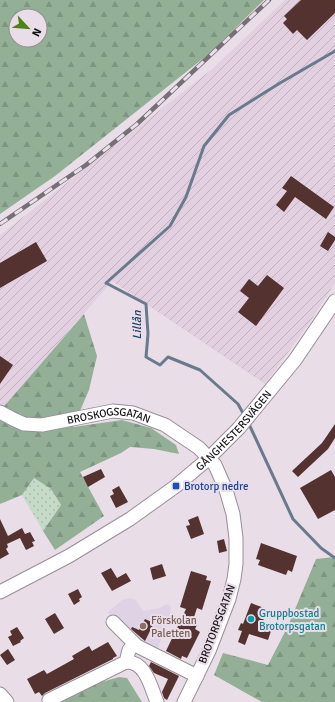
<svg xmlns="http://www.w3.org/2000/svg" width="335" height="702" font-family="Signika,sans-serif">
<defs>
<pattern id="industrial-furrows" width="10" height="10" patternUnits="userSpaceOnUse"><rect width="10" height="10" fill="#e2d0e0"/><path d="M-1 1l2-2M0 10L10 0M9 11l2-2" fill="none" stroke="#c1b2bf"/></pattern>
<pattern id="grass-dots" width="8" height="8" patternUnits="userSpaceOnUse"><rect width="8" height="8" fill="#c6dbc7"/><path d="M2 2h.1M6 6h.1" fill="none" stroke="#a9bbaa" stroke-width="1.8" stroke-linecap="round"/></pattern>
<pattern id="forest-firs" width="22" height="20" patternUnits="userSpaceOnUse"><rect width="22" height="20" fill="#93b096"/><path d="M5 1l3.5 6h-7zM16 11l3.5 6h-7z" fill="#7e9681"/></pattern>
</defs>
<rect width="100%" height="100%" fill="#e9dde8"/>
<path fill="url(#industrial-furrows)" d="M285 0H335V283L308 325 265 384 112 281 0 411V235L211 70Z"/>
<path fill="#e0d2e5" d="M130 598 136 600 143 611 160 608 166 604 171 606 170 615 157 650 129 637 108 612 122 600Z"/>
<path fill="url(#grass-dots)" d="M34 478 51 489 61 505 43 531 22 495Z"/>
<path fill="url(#forest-firs)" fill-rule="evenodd" d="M0 0H264L210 53 55 176 0 214ZM16 16H40V40H16Z
M84 314 97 356 89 390 73 427 122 420 151 428 176 445 179 454 154 449 130 447 121 453 80 472 104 516 55 550 43 531 61 505 51 489 34 478 22 495 0 504V411Z
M335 557V702H262L214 675 223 653 268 665 288 626 316 559Z
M119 677 127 678 142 702H52L95 684Z"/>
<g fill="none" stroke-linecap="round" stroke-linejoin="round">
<path stroke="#6a7a8e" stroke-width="3" d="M244 415 238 404 200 370 168 357 160 365 146 357 148 334 146 304 106 283 170 226 186 197 204 146 229 115 280 83 335 51
M248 422 293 519 321 548 335 558"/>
</g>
<path fill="#53322f" d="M301 0H335V13L307 40 297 30 293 34 283 23 287 19 284 16Z
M291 176 334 207 326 219 295 197 284 212 276 205 287 191 282 188Z
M328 232 335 237V240L328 251 320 246Z
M36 242 47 261 0 288V263Z
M267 275 284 288 256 326 238 312 249 298 240 291 249 279 258 286Z
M0 356 13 365 0 384Z
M335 424V438L328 449 298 477 292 471 322 443Z
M101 469 105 477 88 487 83 477Z
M331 470 335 477V510L318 519 300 488Z
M119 486 128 502 116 508 110 496 114 494 112 490Z
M198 516 204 534 191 539 186 526 190 525 188 520Z
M0 519 8 536 22 528 25 534 30 532 35 541 32 542 34 546 26 550 20 538 7 544 8 547 6 549 9 554 0 559Z
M224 539 227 551 219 553 217 541Z
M261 543 297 556 292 572 288 570 286 575 258 565 260 560 256 559Z
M162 564 166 576 153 580 150 568Z
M111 568 117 578 126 573 131 581 112 591 101 573Z
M191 571 207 576 206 580 211 581 202 610 197 608 192 623 197 625 195 629 200 632 187 658 182 656 181 659 166 651 186 609 180 607Z
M78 589 82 597 79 599 80 601 74 605 68 594Z
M251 603 267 609 262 624 272 628 268 640 249 634 245 645 238 642 242 631 238 630 241 623 243 624Z
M55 613 64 628 54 634 45 619Z
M145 619 154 623 145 641 131 629 132 627 139 630Z
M17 627 24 638 20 641 21 642 13 646 8 637 12 635 10 631Z
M108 642 117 656 113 658V659L45 693 42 696 39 692 35 694 27 679 44 670 47 674 74 659 72 656 89 646 92 651Z
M8 649 15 660 7 665 0 655Z
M151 662 179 676 167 700 164 698 162 692 168 679 154 673 149 666Z"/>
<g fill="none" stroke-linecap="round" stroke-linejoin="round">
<g stroke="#998e98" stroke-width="15">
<g id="minor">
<path id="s1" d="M0 412 13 419 24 424 42 425 113 411 133 413 165 425 199 448 215 465 226 490 233 514 236 538V564L234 579 229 599 209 651 184 702"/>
<path id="s2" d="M0 592 69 556 130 519 176 486 209 458 239 428 295 360 335 301"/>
<path d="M113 622 137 646 197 676"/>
<path d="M126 662C146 661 151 688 157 702"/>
<path d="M0 694 7 702"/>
<path d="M49 700 126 662 129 650 134 644"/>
</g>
</g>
<use href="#minor" stroke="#fff" stroke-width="13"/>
<g stroke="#766f76" stroke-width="4.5">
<path id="rail" d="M0 224 86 165 137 124 269 0"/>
</g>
<use href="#rail" stroke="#e9dde8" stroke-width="3" stroke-dasharray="9" stroke-linecap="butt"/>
</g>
<rect fill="#1a4fb4" stroke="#e9dde8" stroke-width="1.5" x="172" y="482" width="8" height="8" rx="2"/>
<circle fill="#0f9aa8" stroke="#e9dde8" stroke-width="1.5" cx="251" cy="619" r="4"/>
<circle fill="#8d6e63" stroke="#e9dde8" stroke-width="1.5" cx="143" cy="626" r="4"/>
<g text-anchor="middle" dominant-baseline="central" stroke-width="4" stroke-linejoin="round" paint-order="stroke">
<g font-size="11" fill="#171417" stroke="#e9dde8">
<text stroke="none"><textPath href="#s1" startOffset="113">BROSKOGSGATAN</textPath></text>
<text stroke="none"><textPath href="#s2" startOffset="286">GÅNGHESTERSVÄGEN</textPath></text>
<text transform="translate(217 624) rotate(-69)">BROTORPSGATAN</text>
</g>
<g font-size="11" fill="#164399" stroke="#e9dde8" text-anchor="start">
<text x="184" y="486">Brotorp nedre</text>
</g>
<g font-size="11" fill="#0d838f" stroke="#e9dde8" text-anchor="start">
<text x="259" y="613">Gruppbostad<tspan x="259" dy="13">Brotorpsgatan</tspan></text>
</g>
<g font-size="11" fill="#785e54" stroke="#e9dde8" text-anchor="start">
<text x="151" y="620">Förskolan<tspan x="151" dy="13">Paletten</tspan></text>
</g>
<g font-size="12" font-style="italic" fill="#22456c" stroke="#e9dde8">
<text transform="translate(137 325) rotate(-90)">Lillån</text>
</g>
</g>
<g transform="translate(28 28) rotate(116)"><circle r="19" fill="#e9dde8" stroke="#958d94"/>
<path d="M0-3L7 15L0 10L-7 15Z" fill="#4e8218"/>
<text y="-6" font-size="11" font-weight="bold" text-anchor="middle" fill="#171417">N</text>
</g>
</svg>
